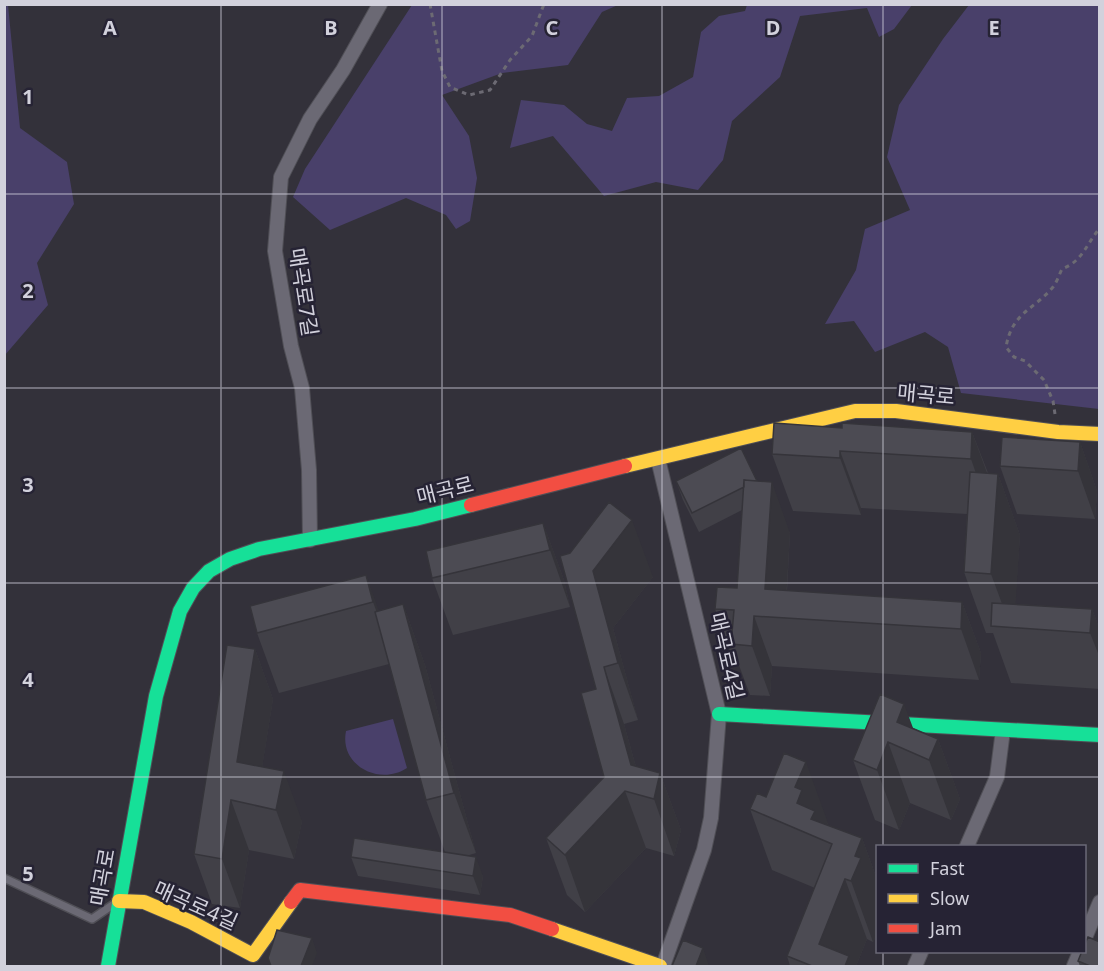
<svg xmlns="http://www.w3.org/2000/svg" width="1104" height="971" font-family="'Noto Sans','Noto Sans KR',sans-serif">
<rect width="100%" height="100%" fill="#33313a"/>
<path fill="#49406a" d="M8 5 20 128 67 162 74 204 37 263 48 305 5 355 4 5Z
M412 5H618L602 12 568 65 502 73 442 95 469 136 477 178 470 221 456 229 446 215 406 198 330 230 293 197 305 169Z
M747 5H912L894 29 879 37 867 8 800 16 780 77 732 121 723 160 698 190 656 182 604 196 553 136 510 148 521 100 564 105 587 124 612 131 627 98 659 96 693 77 701 32 719 16 745 11Z
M969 5H1099V409L961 393 948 347 925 332 875 352 854 321 825 324 856 270 865 229 910 210 887 157 899 105 943 39Z
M393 719 407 768C380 786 339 766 346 731Z"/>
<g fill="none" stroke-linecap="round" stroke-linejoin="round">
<g stroke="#504f56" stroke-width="10">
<path id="lane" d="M4 878 92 919 114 904"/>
</g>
<g stroke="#504f56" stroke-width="16">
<path id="street" d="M658 459 719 714 711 818 704 850 663 966
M310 540 309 470 302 388 291 346 275 251 281 177 310 119 343 70 380 4
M967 846 997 777 1003 730
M1084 940 1100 902
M915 966 921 952
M1074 966 1080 952"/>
</g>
<g stroke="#504f56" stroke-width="16">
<path id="fast" d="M719 714 1100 735
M108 966 156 696 180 611 193 588 209 571 230 559 259 549 415 519 471 505"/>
</g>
<g stroke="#504f56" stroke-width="16">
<path id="slow" d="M625 466 855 411H896L1058 432 1100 434
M119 901 144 902 191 922 253 955 291 902
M552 929 660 966"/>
</g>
<g stroke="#504f56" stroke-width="16">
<path id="jam" d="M471 505 625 466
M291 902 300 890 510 915 552 929"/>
</g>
<path stroke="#6c6a73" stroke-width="3" stroke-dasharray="4.5 4.5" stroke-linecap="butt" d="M430 4 442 71 450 87 469 95 490 90 510 60 532 36 544 4
M1055 414 1053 401 1044 380 1025 361 1014 357 1006 347C1012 312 1034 310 1053 287 1057 282 1059 275 1062 269 1083 261 1086 244 1100 228"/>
<use href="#lane" stroke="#6b6974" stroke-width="7"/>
<use href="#street" stroke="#6b6974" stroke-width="14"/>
<use href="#fast" stroke="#16e098" stroke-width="14"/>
<use href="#slow" stroke="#ffcf43" stroke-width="14"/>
<use href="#jam" stroke="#f24e42" stroke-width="14"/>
</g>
<path fill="#414047" d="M842 428 972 432 988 473 998 474 1020 535 1015 604 1092 609 1100 630V689L1011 683 993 633H986L964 572 967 514 861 508V515L793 511 772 454Z
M1080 442 1097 491 1095 519 1017 514 1000 466Z
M676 481H757L790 533 787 591 962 602 981 653 979 680 772 666 770 696 750 695 737 660H733L715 609 737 588 742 510 699 532 683 500Z
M543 523 564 580 570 607 453 635 432 578Z
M570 553 653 577 613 628 638 720 624 724 636 767 660 773 681 830 674 856 646 848 585 912 567 895 546 838 604 777 596 689Z
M366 575 378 611 403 604 425 665 476 853 466 856 483 876 480 895 358 876 351 857 445 852 426 800 389 664 279 693 257 633Z
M255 649 273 699 262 767 302 821 294 859 249 850 240 908 212 904 194 854Z
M913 728 938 739 960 799 951 820 910 803 899 830 875 820 853 760Z
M750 809 828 823 827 825 862 838 878 882V932L873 942 867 939 856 966H790L787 956 815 888 772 870Z
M1078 961 1100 966H1080Z"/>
<path fill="#35343a" d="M972 432 993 489 991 516 971 459Z
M1080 442 1097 491 1095 519 1078 471Z
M840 451 861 508V515L840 458Z
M998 474 1020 535 1014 628H1011L991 574Z
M772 482 790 533 785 618 765 589Z
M632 520 653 577 613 628 638 720 618 663 593 571Z
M543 523 564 580 570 607 550 550Z
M366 575 388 636 395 662 373 602Z
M962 602 981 653 979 680 961 629Z
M403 604 425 665 476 853 454 793Z
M1092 609 1100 630V658L1090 633Z
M754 616 772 666 770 696 752 646Z
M255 649 273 699 256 806 237 762Z
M604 667 624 724 644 796 631 765Z
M904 704 924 757 897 722Z
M938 739 960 799 951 820 929 760Z
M888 742 910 803 899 830 877 770Z
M806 762 828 823 823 834 797 803 795 787Z
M284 771 302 821 294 859 276 810Z
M660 773 681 830 674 856 654 799Z
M625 791 646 848 585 912 565 855Z
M231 800 249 850 240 908 222 859Z
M862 838 878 882V932L873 942 851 881 855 856Z
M476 857 483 876 480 895 473 876Z
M845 879 867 939 856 966H827L819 944Z
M312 938 317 953 312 966H301Z
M703 948 709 966H696Z"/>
<path fill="#4c4b53" stroke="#35343a" stroke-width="1.5" d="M774 423 842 428V423L972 432 971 459 840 451V458L772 454Z
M1002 437 1080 442 1078 471 1000 466Z
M741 448 757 481 744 480V487L692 513 676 481Z
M970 472 998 474 991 574 964 572Z
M744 480 772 482 765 589 962 602 961 629 754 616 752 646 731 644 734 610 715 609 717 587 737 588Z
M609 502 632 520 593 571 618 663 604 667 631 765 660 773 654 799 625 791 565 855 546 838 604 777 581 693 596 689 560 556 570 553Z
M543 523 550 550 432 578 426 551Z
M366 575 373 602 257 633 250 606Z
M992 603 1092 609 1090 633 991 626Z
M403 604 454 793 426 800 375 612Z
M227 645 255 649 237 762 284 771 276 810 231 800 222 859 194 854Z
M880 694 904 704 897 722 938 739 929 760 888 742 877 770 853 760Z
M784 753 806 762 795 787 802 790 797 803 815 811 811 819 862 838 855 856 861 858 851 881 845 879 819 944 849 956 845 966H812L787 956 832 844 750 809 757 793 766 797Z
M354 838 476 857 473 876 351 857Z
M277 930 312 938 301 966H271L268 958Z
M1088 937 1100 942V966H1090L1078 961 1082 951H1084V946Z
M683 940 703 948 696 966H698H672Z"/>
<path fill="none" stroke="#d2d1dc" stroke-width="1.5" stroke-opacity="0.55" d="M221 4V966M442 4V966M662 4V966M883 4V846M4 194H1100M4 388H1100M4 583H1100M4 777H1100M883 952V966"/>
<g text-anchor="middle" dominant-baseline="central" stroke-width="5" stroke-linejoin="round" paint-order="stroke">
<g font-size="21" fill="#d2d1dc" stroke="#262334">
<text transform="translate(304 292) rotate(81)">매곡로7길</text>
<text transform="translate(926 394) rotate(5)">매곡로</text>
<text transform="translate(445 490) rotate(-14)">매곡로</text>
<text transform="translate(727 656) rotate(77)">매곡로4길</text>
<text transform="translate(102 877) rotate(-80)">매곡로</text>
<text transform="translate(196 905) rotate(24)">매곡로4길</text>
</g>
</g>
<g font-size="20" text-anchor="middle" font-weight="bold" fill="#d2d1dc" stroke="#262334" stroke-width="5" stroke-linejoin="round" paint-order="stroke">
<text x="110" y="35">A</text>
<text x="331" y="35">B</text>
<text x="552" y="35">C</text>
<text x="773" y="35">D</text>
<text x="994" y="35">E</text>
<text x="28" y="104">1</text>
<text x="28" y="298">2</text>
<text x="28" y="492">3</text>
<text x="28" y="687">4</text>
<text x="28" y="881">5</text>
</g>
<rect width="1104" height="971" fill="none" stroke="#d2d1dc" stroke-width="12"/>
<rect x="876" y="845" width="210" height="108" fill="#262334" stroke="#6b6977" stroke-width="1.5"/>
<rect x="888" y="864" width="30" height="9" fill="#16e098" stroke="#6b6977" stroke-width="1.5"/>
<text x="930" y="875" font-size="18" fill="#d2d1dc">Fast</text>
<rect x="888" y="894" width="30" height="9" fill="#ffcf43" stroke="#6b6977" stroke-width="1.5"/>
<text x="930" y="905" font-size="18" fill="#d2d1dc">Slow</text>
<rect x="888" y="924" width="30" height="9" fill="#f24e42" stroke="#6b6977" stroke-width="1.5"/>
<text x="930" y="935" font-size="18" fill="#d2d1dc">Jam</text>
</svg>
